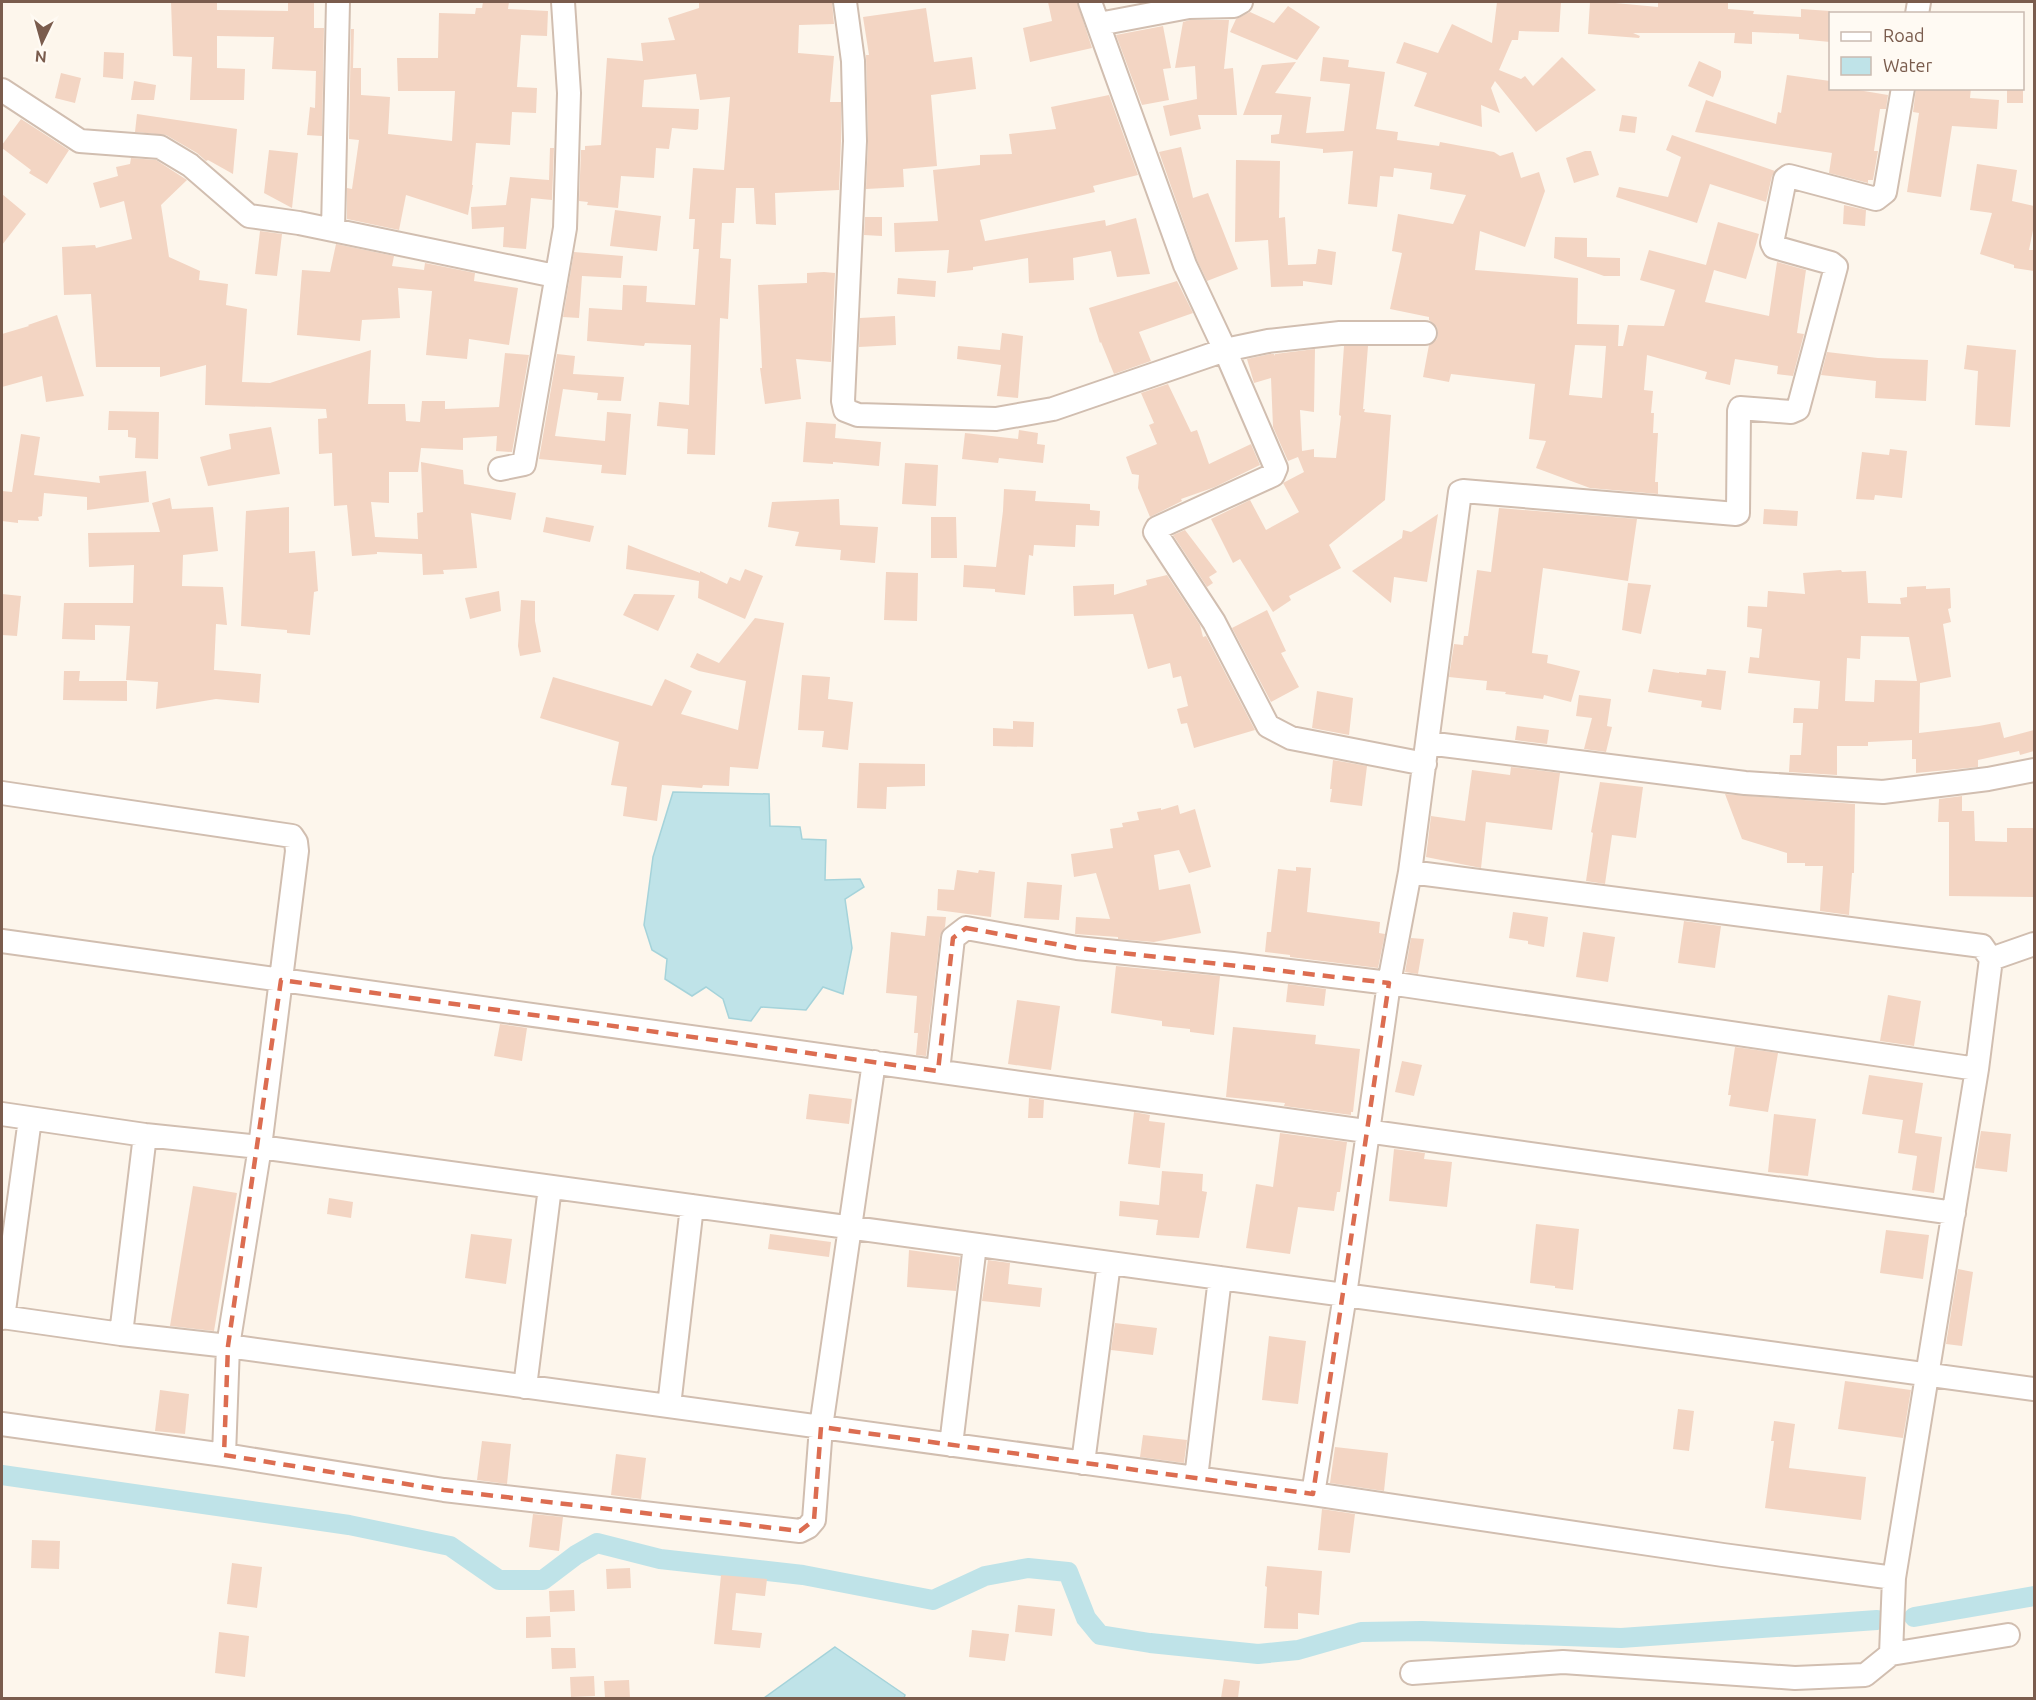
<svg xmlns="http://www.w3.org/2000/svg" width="2036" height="1700" font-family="Ubuntu,sans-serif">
<rect width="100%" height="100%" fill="#fdf6ec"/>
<path fill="#bfe3e8" stroke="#a5d3da" stroke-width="1.5" d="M673 792 769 794 770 826 800 827 802 839 826 840 825 880 860 879 864 887 845 899 852 948 843 994 823 987 806 1010 761 1007 751 1021 729 1018 723 999 706 987 692 996 665 979 667 959 652 950 644 925 653 857Z
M835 1647 905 1695 904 1698H764Z"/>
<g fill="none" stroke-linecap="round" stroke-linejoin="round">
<path stroke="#bfe3e8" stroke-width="20" d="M2 1475 349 1525 450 1546 499 1580H543L576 1555 597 1543 660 1559 803 1575 933 1600 985 1576 1028 1568 1068 1572 1086 1618 1100 1635 1150 1643 1258 1654 1298 1650 1361 1632 1422 1631 1621 1638 1877 1620
M1914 1617 2034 1596"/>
</g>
<path fill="#f3d5c3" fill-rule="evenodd" d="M171 2H217V10L288 11V2H314V28H324L322 136 307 135 310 107 315 108 316 71 272 69 274 37 217 36V68L245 69 244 100H190L192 57 173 56Z
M483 2H509L508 9 548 11 547 36 521 35 517 87 537 88 536 113 512 112 510 145 476 143 472 185H473L468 215 406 195 399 230 347 219V188L352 189 359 140 349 139 351 29H354L353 68H361V95L390 97 388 134 452 141 455 91H398L397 58H438L439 13 475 14 476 8H482Z
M699 2H832L834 24 799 25 798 53 834 56 830 102H841V141L839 190 775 193 776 225 756 224 754 188H736L734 223H722L720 258 731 259 728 319 720 318 715 455 687 454 688 429 657 426 659 402 689 405 691 345 645 343 644 346 587 341 589 308 622 310 623 285 647 286 646 302 695 305 699 249H693L695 219H689L693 168 724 170 730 97 700 100 696 74 644 80 642 107 699 109 698 129 696 130 672 128 669 149 656 148 654 178 621 176 618 208 587 205 588 202 579 201 581 150H585V146L601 145 607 58 643 61 641 43 675 40 668 18 699 8Z
M1048 2H1077L1092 48 1030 62 1023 28 1052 21Z
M1497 2H1561L1559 32 1519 31 1518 40H1512L1499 70 1521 79 1525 76 1533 86 1562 57 1596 90 1536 132 1495 81 1491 88 1500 113 1481 105 1482 127 1414 106 1427 73 1396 63 1404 42 1438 53 1452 24 1492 43Z
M1590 2H1615V3L1658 7V2H1728V9L1754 11 1753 14 1801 17V9L1830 11V42L1799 39V34L1752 32V44L1734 43 1735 33H1633L1640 36 1639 38 1588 34Z
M1288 6 1320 27 1297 60 1230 32 1236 19 1250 12 1274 23Z
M926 8 934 62 972 57 976 89 931 95 937 166 903 169 904 187 866 189 868 141 866 55H869L863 17Z
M1190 20H1229L1224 69 1233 68 1237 115H1198L1201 129 1170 136 1163 106 1197 99 1195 66 1175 68 1183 22Z
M1163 26 1171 68 1163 69 1169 100 1142 105 1116 35Z
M104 52 124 53 123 79 103 77Z
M1323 57 1349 60 1348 67 1385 72 1376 129 1398 132 1397 140 1439 146 1440 142 1494 152 1500 156 1513 152 1521 178 1539 172 1545 191 1525 247 1480 231 1475 270 1578 278 1577 324 1619 325 1618 346H1623L1628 325 1664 326 1675 290 1640 280 1649 250 1706 265 1718 222 1759 234 1746 279 1714 270 1705 302 1769 316 1777 262 1806 270 1797 333 1804 334 1793 376 1777 374 1778 366 1735 359 1730 385 1705 379 1707 372 1647 355 1644 390 1653 391 1651 413H1654L1653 433H1658L1655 482H1658V494L1590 488 1536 468 1546 441 1529 439 1535 384 1451 374 1449 382 1423 377 1429 345 1437 339 1438 334 1437 327 1429 320V317L1390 309 1402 253 1392 251 1398 214 1453 224 1466 195 1430 189 1432 173 1394 168 1393 177 1380 176 1377 207 1348 204 1353 151 1323 153V149L1271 143V135L1279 134 1282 115H1243L1262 65 1296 62 1275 93 1311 97 1306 133 1344 131 1350 84 1320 81ZM1575 345 1606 346 1602 398 1569 395Z
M1699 61 1721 71V77L1713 97 1688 86Z
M61 73 81 78 75 103 55 98Z
M1787 75 1830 81V88H1846L1888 95 1886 109H1880L1874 151H1878L1873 180H1868V183L1829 173 1832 153 1695 132 1706 100 1776 124 1778 112 1781 113Z
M134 81 156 85 154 100H131Z
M1916 88H1971L1970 98 1999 100 1997 129 1952 126 1941 197 1907 192 1919 113 1913 112Z
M2007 88H2023V103H2007Z
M1109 95 1138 175 1093 186 1095 192 980 220 985 241 1105 220 1106 226 1136 218 1150 274 1117 277 1111 251 1073 258 1074 280 1029 283 1028 258 973 267V270L947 273 949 250 895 252 894 223 938 221 933 170 980 165V155L1012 154 1009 134 1056 129 1051 107Z
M137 114 237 129 233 174 208 160 206 161 197 153 166 135 135 132Z
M1622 115 1637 117 1635 133 1619 131Z
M21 119 69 150 47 184 29 173 31 170 2 148V145Z
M1672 135 1775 171 1772 176 1766 202 1710 184 1697 223 1616 197 1619 187 1668 197 1681 157 1666 150Z
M1181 147 1193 198 1208 193 1238 269 1207 281 1197 260 1159 152Z
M550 148H554L552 200 531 198 526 249 503 247 504 227 472 229 471 207 506 205 510 177 549 180Z
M269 150 298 153 292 208 264 193Z
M1585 151H1591L1599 175 1574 183 1566 158Z
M131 158 156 160 187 180 161 205 169 257 200 271 199 280 228 284 226 305 247 309 242 382 270 383 371 350 368 404H405L406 421 420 422 422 401H445V409L499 407 505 353 529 355 512 452 496 451 497 436 463 438V450L421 448 418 472H389V503L371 502 375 537 418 539 417 513 423 512 421 462 463 470 464 484 516 493 511 520 471 513 477 568 443 570 444 574 423 575 422 554 377 552V554L352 556 347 505 334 506 332 453 319 454 318 419 327 418 326 409 205 405 206 365 160 377V367H96L91 294 64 295 62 247 95 245 96 248 132 239 124 201 100 208 93 183 118 176 116 167 130 164Z
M1236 160 1280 161 1279 218 1285 217 1288 265 1316 264 1318 249 1336 252 1332 285 1303 281V286L1271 287 1268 240 1235 242Z
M1977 164 2017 170 2012 201 2034 206V225L2029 250H2034V271L2014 268V265L1980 254 1992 213 1970 210Z
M2 194 26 214 2 245Z
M1844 205 1866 210 1865 226 1843 224Z
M615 210 661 216 657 251 610 246Z
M865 217H882V236L864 235Z
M260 231 282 234 277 276 255 274Z
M1555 237 1587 238V257L1620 258V276H1604L1554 258Z
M336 244 394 256 392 266 424 270 425 263 475 273 474 281 518 288 509 345 469 339 467 359 426 355 432 291 398 288 400 318 362 320 360 341 297 335 302 270 330 272Z
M574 252 623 256 621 278 582 276 579 318 563 317Z
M824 272 835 273 831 362 796 359 801 399 765 404 760 368H762L758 285 807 283V273Z
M898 278 936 281 935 297 897 294Z
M1177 281 1193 313 1139 332 1151 361 1114 374 1101 342 1100 343 1089 308Z
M57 315 84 396 46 402 42 376 2 387V334L29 326 28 325Z
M895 316 896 345 859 347 860 318Z
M1002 333 1023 336 1018 398 997 396 1001 365 957 359 958 346 1000 350Z
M1967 345 2016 350 2010 427 1975 425 1978 371 1964 369Z
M1344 346H1368L1363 409H1365L1364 412 1391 415 1385 500 1329 545 1341 568 1289 596 1291 600 1273 612 1240 559 1233 563 1211 519 1250 500 1266 530 1299 512 1283 483 1304 472 1298 457 1288 461 1273 427 1271 378 1254 383 1247 359 1270 354H1274L1275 356V354L1315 349 1314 412 1300 410 1302 451 1314 449V457L1336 458 1341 416 1339 415Z
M1827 352 1878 358 1928 360 1926 401 1875 398 1876 381 1821 375Z
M557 354 575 356 573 374 624 377 621 401 597 400 598 393 563 389 555 436 605 441 607 412 631 414 626 475 601 473 602 465 539 459Z
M1168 384 1191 432 1197 430 1209 464 1251 444 1260 465 1215 487 1181 499 1182 501 1150 517 1138 488 1139 475 1132 474 1126 457 1157 444 1149 425 1154 423 1141 393Z
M109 411 159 412 158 459 135 458 136 438 128 437V430H108Z
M806 422 836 424 835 438 881 442 879 466 833 462V464L803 462Z
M271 427 280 474 208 486 200 457 231 449 229 434Z
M1019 430 1038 433 1037 444 1045 445 1043 463 999 458 998 463 962 459 965 433 1018 439Z
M21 434 40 437 34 475 100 483 99 476 146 471 149 502 87 510V497L44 493 42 516 38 517 39 521 18 520V523L2 521V491L12 492Z
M1890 449 1907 451 1902 498 1875 495 1874 500 1856 499 1862 452 1889 455Z
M905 463 938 465 936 506 902 504Z
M1004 489 1036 491 1035 501 1090 504V510L1100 511 1099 526 1076 525 1075 547 1034 545 1033 556 1029 555 1025 595 995 592V589L963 587 964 565 996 567 1003 511Z
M170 498 172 509 213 507 218 551 183 555 182 586 223 587 227 625 216 624 214 670 261 674 259 703 216 699 156 709 158 682 126 680 130 626 95 625V640L62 639 64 603H133L134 565 89 567 88 533 160 532 152 503Z
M839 499 840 525 878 527 875 563 840 560 841 550 795 546 799 532 768 527 772 502Z
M289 507V553L315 551 318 591 314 592 310 635 287 633V630L241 626 246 511Z
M1499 508 1637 519 1628 581 1543 568 1532 653 1548 655 1547 663 1580 671 1571 702 1544 695 1543 699 1505 694 1506 692 1486 690 1487 681 1449 677 1454 644 1463 645 1464 636H1468L1477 570 1491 572Z
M1764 509 1798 511 1797 526 1763 524Z
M1438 514 1427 582 1394 577 1391 603 1352 571 1402 538 1403 530 1411 532Z
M546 517 594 526 590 542 543 532Z
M931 517H956L957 558H931Z
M1185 530 1217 572 1209 577 1213 583 1207 587 1173 535Z
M628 545 700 573V571L727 584 730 577 740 581 745 569 763 576 745 619 698 598 699 581 626 569Z
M1841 570 1842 572 1866 571 1868 603 1901 604 1900 598 1907 597V587L1926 586V589L1950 588 1951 608 1948 609 1951 622 1943 624 1951 677 1920 683 1919 733 1979 726 2000 722 2004 738 2034 730V751L2020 755 2019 751 1978 760V767L1916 773V759H1912V740L1868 742V746H1837V775L1789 772 1790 755H1801L1803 723H1793L1794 708 1818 709 1820 681 1748 673 1750 657 1759 658 1762 629 1747 627 1748 606 1767 607 1768 591 1805 594 1803 573ZM1861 636 1909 637 1917 681 1875 680 1874 702 1845 701 1847 658 1860 659Z
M886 572 918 573 917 621 884 620Z
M1167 575 1200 625 1203 637 1206 636 1255 730 1194 748 1187 723 1181 724 1177 709 1188 706 1181 676 1173 678 1170 663 1148 669 1133 614 1074 616 1073 586 1114 584V595L1147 585 1146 580Z
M1628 583 1651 585 1641 634 1622 630Z
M499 591 501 611 470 619 465 598Z
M2 594 21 596 17 636 2 635Z
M634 594 675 595 658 631 623 615Z
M521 600 535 601V621L541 652 520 656 518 646Z
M1267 610 1286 651 1281 653 1299 687 1271 702 1232 628Z
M755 618 784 623 758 769 730 767 729 786 703 785 702 788 662 785 657 821 623 816 627 787 611 785 619 742 540 718 553 677 652 706 665 679 692 691 681 714 738 730 746 681 699 671 690 667 697 653 719 663Z
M1653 669 1679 673V672L1706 675 1707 669 1726 671 1721 710 1701 707 1702 701 1648 692Z
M64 671H80L79 681H127V701L63 700Z
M802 675 830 677 828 699 853 702 848 750 822 747 824 731 798 730Z
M1317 691 1353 698 1349 735 1312 728Z
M1579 695 1611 699 1607 726 1612 727 1606 752 1584 749 1592 718 1576 716Z
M1013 721 1034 722 1033 747 993 746V728L1013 729Z
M1517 726 1549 730 1547 744 1515 740Z
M1333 760 1367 766 1362 806 1330 802 1332 789H1330Z
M859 763 925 764V786L887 787 886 809 857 808Z
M1511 767 1560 773 1552 830 1486 822 1481 868 1426 857 1431 816 1465 821 1472 770 1510 775Z
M1600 782 1643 787 1636 838 1612 835 1605 884 1586 881 1593 833 1591 832Z
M1725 794 1855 804 1854 873H1852L1849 915 1820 911 1823 866H1805V863H1787V853L1742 839Z
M1962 796V811H1974L1975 841 2007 842V828H2034V897L1949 896V822H1938L1939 799Z
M1178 805 1180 814 1195 809 1211 867 1189 873 1179 850 1154 855 1159 890 1190 884 1201 933 1154 942 1118 939V937L1075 934 1076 917 1110 919 1096 873 1074 877 1071 854 1113 848 1110 829 1123 827 1122 823 1139 820 1137 812 1161 808V810Z
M1296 867 1311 868 1307 912 1380 922 1379 933 1385 934 1378 968 1290 957V955L1265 952 1267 932H1271L1278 869 1296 871Z
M957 870 978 873 979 870 995 872 991 917 937 910 938 889 954 890Z
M1027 882 1062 885 1059 920 1024 918Z
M1513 912 1548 917 1544 947 1528 944V941L1509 938Z
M927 916 946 917 945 927 940 936 926 1056 916 1055 918 1033H914L917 996 886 993 891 932 925 936Z
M1684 921 1721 926 1715 968 1678 963Z
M1583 932 1615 937 1608 982 1576 977Z
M1411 938 1424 939 1418 974 1405 972Z
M1116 966 1220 976 1214 1035 1190 1032V1029L1162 1026V1021L1111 1013Z
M1288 984 1326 989 1324 1006 1286 1002Z
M1888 995 1921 1001 1914 1046 1880 1041Z
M1017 1000 1060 1006 1051 1070 1008 1064Z
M500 1024 527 1028 522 1061 494 1056Z
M1233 1027 1316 1035 1315 1044 1360 1049 1353 1112H1351V1115L1284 1106 1285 1103 1226 1097Z
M1735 1047 1778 1053 1768 1112 1729 1106 1731 1095H1728Z
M1402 1061 1422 1065 1414 1096 1395 1092Z
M1869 1075 1923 1083 1915 1133 1942 1137 1934 1193 1912 1190 1917 1156 1898 1153 1903 1120 1862 1114Z
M809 1094 852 1099 849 1124 806 1119Z
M1029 1098 1044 1100 1043 1118H1028Z
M1134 1112 1150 1115 1149 1121 1165 1123 1160 1168 1128 1164Z
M1774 1114 1816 1119 1808 1176 1768 1172Z
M1981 1131 2011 1134 2007 1172 1975 1168Z
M1280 1133 1347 1142 1340 1192H1337L1334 1211 1298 1207 1290 1254 1246 1248 1256 1184 1273 1187Z
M1394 1149 1425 1153 1424 1159 1452 1162 1447 1207 1389 1201Z
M1162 1171 1203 1174 1202 1191 1207 1192 1199 1238 1156 1235 1158 1220 1119 1216 1120 1201 1159 1205Z
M193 1186 237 1193 214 1331 170 1326Z
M329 1198 353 1202 351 1218 327 1214Z
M1536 1224 1579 1229 1573 1290 1555 1288V1286L1530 1283Z
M1886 1230 1929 1235 1923 1279 1880 1273Z
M471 1234 512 1239 506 1284 465 1278Z
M770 1234 831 1242 829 1257 768 1249Z
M909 1250 960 1257 956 1291 907 1287Z
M988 1260 1010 1263 1008 1284 1042 1288 1040 1307 982 1301Z
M1958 1269 1973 1272 1962 1346 1946 1344Z
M1115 1323 1157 1328 1153 1355 1111 1350Z
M1269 1336 1306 1341 1298 1404 1262 1400Z
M1845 1381 1911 1390 1903 1438 1838 1429Z
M160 1390 189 1394 185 1434 155 1431Z
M1678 1409 1694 1411 1689 1451 1673 1449Z
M1774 1421 1795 1424 1789 1468 1866 1477 1861 1520 1765 1508 1774 1441H1771Z
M1143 1435 1187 1440 1184 1463 1140 1457Z
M482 1441 511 1444 507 1484 477 1480Z
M1335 1447 1388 1453 1384 1491 1330 1483Z
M616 1454 646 1458 641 1499 611 1495Z
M1322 1509 1355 1514 1350 1553 1318 1550Z
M533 1514 563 1517 559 1551 529 1547Z
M32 1540 60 1541 59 1569 31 1568Z
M232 1563 262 1567 257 1608 227 1604Z
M1267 1566 1322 1571 1319 1615 1298 1613V1629L1264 1628 1267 1587 1265 1586Z
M630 1568 631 1588 607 1589 606 1569Z
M721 1575 767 1579 765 1596 736 1593 732 1630 762 1633 760 1648 714 1644Z
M574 1590 575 1611 550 1612 549 1591Z
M1018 1605 1055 1609 1052 1636 1015 1632Z
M550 1616 551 1637 526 1638V1617Z
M972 1630 1009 1634 1005 1661 969 1657Z
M219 1632 249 1636 245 1677 215 1673Z
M551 1648H575L576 1668 552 1669Z
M594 1676 595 1696 571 1697 570 1677Z
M1224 1679 1240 1681 1238 1698H1221Z
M629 1680 630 1698H605L604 1681Z"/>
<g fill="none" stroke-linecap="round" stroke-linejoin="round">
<g stroke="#d1beb0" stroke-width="26">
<path id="minor" d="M845 2 853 61 855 141 843 401 845 410 858 415 996 419 1053 409 1225 350 1268 341 1340 333H1425
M1090 2 1185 265 1225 350 1276 468 1273 475 1157 528 1155 532 1214 622 1268 726 1291 738 1425 764
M1917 14 1919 2
M1099 24 1189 7 1234 6 1241 2
M2 90 80 141 160 147 190 165 249 216 299 223 555 276
M333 230 338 2
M500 469 524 464 565 228 569 93 563 2
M1427 743 1745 783 1883 792 1988 779 2034 770
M2 793 292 836 296 842 297 851 260 1147 228 1346 224 1455
M1410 872 1982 946 1991 959 1977 1069 1894 1578 1891 1654
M2 941 1954 1213
M1991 959 2034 944
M938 1071 953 938 966 928 1077 948 1233 964 1389 983 1977 1069
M2 1114 145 1135 260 1147 2034 1389
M2 1317 121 1334 228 1346 1313 1494 1723 1555 1894 1578
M3 1318 30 1119
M121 1334 145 1135
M525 1387 550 1187
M669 1406 692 1206
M2 1424 224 1455 444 1490 800 1531 808 1527 814 1520 821 1427 874 1062
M951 1445 975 1245
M1083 1463 1109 1263
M1196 1478 1220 1278
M1313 1494 1345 1295 1389 983 1410 872 1460 492 1463 491 1736 514 1738 513 1739 411 1740 408 1791 412 1798 409 1836 267 1831 263 1774 247 1772 243 1785 179 1789 176 1793 177 1876 199 1885 192 1903 88
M1412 1673 1563 1662 1795 1678 1865 1675 1891 1654 2008 1635"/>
</g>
<use href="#minor" stroke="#fff" stroke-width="22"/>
</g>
<path fill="none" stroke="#dc6d51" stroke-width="4.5" stroke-dasharray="12 8" stroke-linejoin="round" d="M966 928 1077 948 1389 983 1313 1494 821 1427 814 1520 800 1531 444 1490 224 1455 228 1346 281 980 938 1071 953 938Z"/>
<rect width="2036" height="1700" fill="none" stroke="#7a5c4d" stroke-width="6"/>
<rect x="1829" y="12" width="195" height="78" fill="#fffaf3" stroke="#cabbb1" stroke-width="1.5"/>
<rect x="1841" y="32" width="30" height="9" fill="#ffffff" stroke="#cabbb1" stroke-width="1.5"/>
<text x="1883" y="42" font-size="18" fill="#7a5c4d">Road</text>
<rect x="1841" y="57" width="30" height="18" fill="#bfe3e8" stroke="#cabbb1" stroke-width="1.5"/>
<text x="1883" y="72" font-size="18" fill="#7a5c4d">Water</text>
<g transform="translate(42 42) rotate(185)" stroke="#fffaf3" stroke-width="4.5" paint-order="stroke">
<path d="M0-4.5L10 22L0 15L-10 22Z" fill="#7a5c4d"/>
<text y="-9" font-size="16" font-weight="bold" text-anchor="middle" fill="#7a5c4d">N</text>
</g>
</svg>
